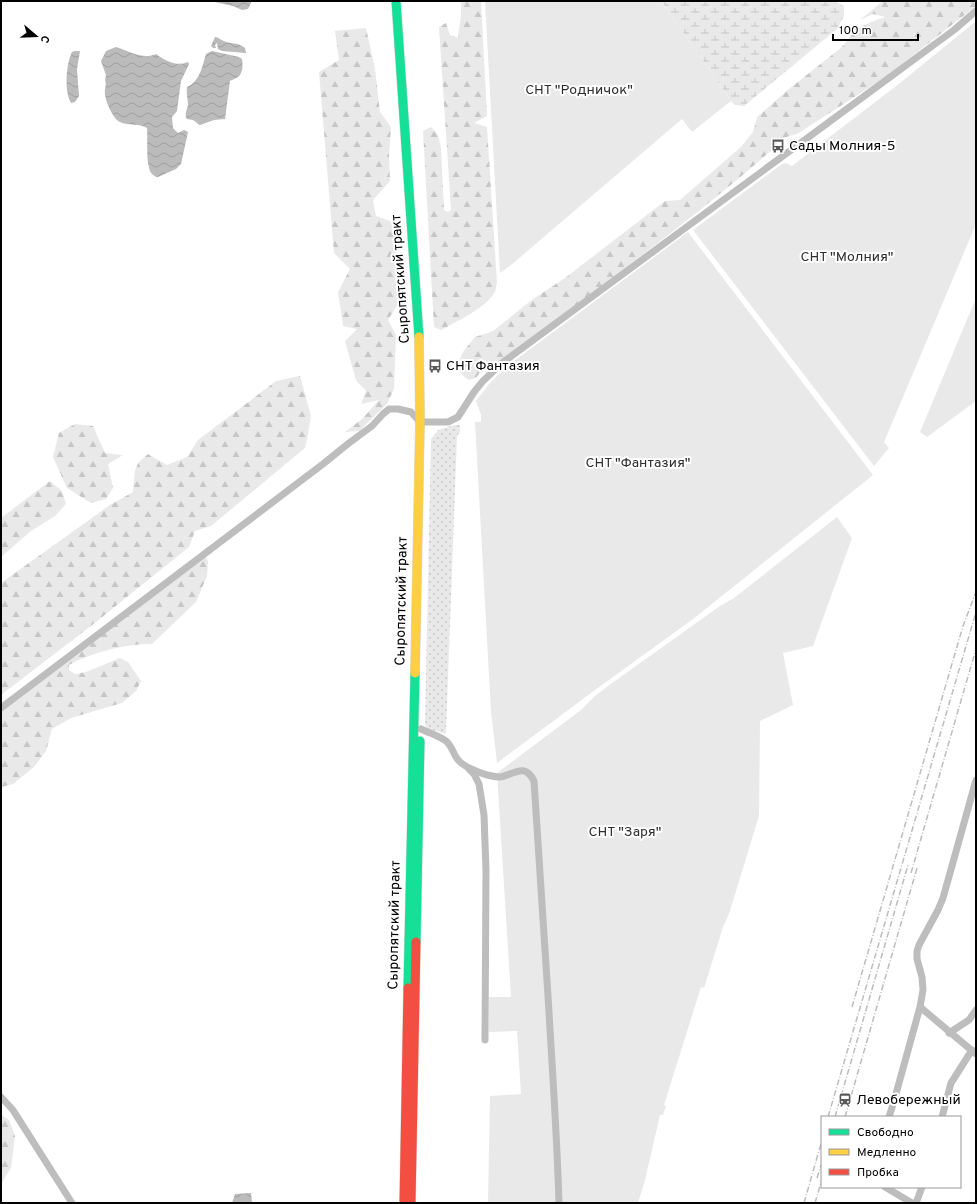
<svg xmlns="http://www.w3.org/2000/svg" width="977" height="1204" font-family="Overpass,sans-serif">
<defs>
<pattern id="grass-dots" width="8" height="8" patternUnits="userSpaceOnUse"><rect width="8" height="8" fill="#e9e9e9"/><path d="M2 2h.1M6 6h.1" fill="none" stroke="#c6c6c6" stroke-width="1.8" stroke-linecap="round"/></pattern>
<pattern id="forest-firs" width="22" height="20" patternUnits="userSpaceOnUse"><rect width="22" height="20" fill="#e9e9e9"/><path d="M5 1l3.5 6h-7zM16 11l3.5 6h-7z" fill="#c6c6c6"/></pattern>
<pattern id="wetland-marsh" width="20" height="14" patternUnits="userSpaceOnUse"><rect width="20" height="14" fill="#e9e9e9"/><path d="M1 5h8M5 5V1M11 12h8M15 12V8" fill="none" stroke="#c6c6c6"/></pattern>
<pattern id="water-waves" width="16" height="10" patternUnits="userSpaceOnUse"><rect width="16" height="10" fill="#bbb"/><path d="M0 5q4-4 8 0t8 0" fill="none" stroke="#9f9f9f"/></pattern>
</defs>
<rect width="100%" height="100%" fill="#fff"/>
<path fill="url(#grass-dots)" d="M454 425H460V432L457 436 446 732 445 734 437 731 428 730 425 725 431 439 438 430Z"/>
<path fill="url(#forest-firs)" d="M461 1H481L487 116 474 123 487 127 497 283C496 286 496 289 495 292 487 307 456 322 441 330L434 327 423 131 431 127 438 135 441 148 444 210 448 212 451 210 439 27 446 23 450 35 458 38 461 15Z
M883 1H976V6L884 78 797 134C785 137 778 139 772 150 682 228 585 298 490 369L482 370 476 378 469 380 463 376 457 366 463 352 475 337 493 331 533 299 565 278 665 201 680 200 742 146 753 132 757 117 789 89 842 47 856 30 871 22 885 17 873 14 860 20Z
M366 28 375 69 380 112 391 127 389 155 390 181 373 200 376 216 390 221 396 235 398 304 388 320 396 335 394 389 387 404 359 431 345 432 362 419 379 400 361 404 366 391 356 380 345 341 357 329 343 326 338 292 350 269 334 253 319 72 339 60 335 31Z
M300 376 311 416 307 439 305 448 211 526 195 531 189 547 96 622 1 695V583L110 505 133 492 135 471 138 463 148 454 167 465 187 457 198 440 276 381Z
M75 424 93 426 105 453 123 455 108 464 113 488 106 499 91 503 67 488 53 457 59 433Z
M50 481 62 491 66 504 55 516 31 531 1 557V518Z
M205 554 208 561 207 576 196 602 152 644C124 644 93 652 69 665V670L75 674 86 672 120 658 128 662 141 681 136 691 122 703 71 718 52 729 46 751 34 767 13 784 1 787V709Z
M1 1115 9 1120 15 1136 11 1168 1 1184Z"/>
<path fill="url(#wetland-marsh)" d="M661 1H834L844 6V16L837 29 744 106 735 105 731 101Z"/>
<path fill="#e9e9e9" d="M485 1H661L731 101 692 132 682 119 511 265 500 273Z
M976 21V224L884 442 889 448 874 466 693 230 782 164 786 163 792 166 801 159 900 83Z
M688 232 873 475 693 619 595 690 497 763 491 712 475 422H481V415L476 401 489 384 506 367Z
M976 298V401L927 437 920 432Z
M837 517 852 538 813 646 783 653 793 705 760 721 759 816 729 914 723 927 704 988 701 987 664 1105 666 1106 663 1115H660L645 1180 638 1203H488L490 1096 521 1094 517 1031 489 1032V997H511L497 773 581 710 595 696 612 683 692 626 720 606 734 598Z"/>
<path fill="url(#water-waves)" d="M210 1H251V3L248 9 242 10 233 6Z
M215 37C219 37 220 40 224 41 232 45 236 41 245 48L246 53 222 51 218 49 217 43 215 45 216 48H213L211 46Z
M116 47C130 51 142 60 156 54 166 61 176 67 188 62L189 64 181 81 177 111 172 117 173 128 178 133 184 130 188 132 181 164 176 169 158 177C156 177 154 176 152 174 145 166 148 139 147 128 139 123 129 126 120 122 113 119 106 102 105 95 104 89 107 86 105 80L106 75 101 61 106 51Z
M75 51H80L77 69 79 96 75 102 71 103C64 92 66 64 72 52Z
M212 51 239 57 242 59C243 64 243 72 239 76 237 78 232 80 230 81L225 119 214 120 200 125 193 120 187 119C184 113 187 111 188 105 188 98 186 95 187 87 200 81 202 67 206 54Z
M251 1193 252 1203H232L235 1194Z"/>
<g fill="none" stroke-linecap="round" stroke-linejoin="round">
<g stroke="#dbdbdb" stroke-width="10">
<path id="fast" d="M396 1 419 337
M416 942 420 741
M408 988 415 673"/>
</g>
<g stroke="#dbdbdb" stroke-width="10">
<path id="slow" d="M415 673 420 422 419 337"/>
</g>
<g stroke="#dbdbdb" stroke-width="10">
<path id="jam" d="M404 1203 408 988
M411 1203 416 942"/>
</g>
<path stroke="#bdbdbd" stroke-width="7" d="M1 708 323 464 349 443 372 426 383 414 389 409H398L411 412 420 422H448L458 417 474 392 483 381 502 363 954 30 976 11
M421 729C429 733 439 736 446 741 451 745 453 752 456 757 462 767 476 771 487 775 492 776 495 777 499 777 513 776 524 761 534 781 539 853 544 925 548 996 552 1065 557 1134 559 1203
M469 769 474 774 479 784 484 815 486 870 485 1040
M976 780 943 898 938 910 919 945 917 951V959L922 977 923 990 920 1007 976 1054
M949 1033 969 1020 976 1010
M1 1097 13 1110 72 1203
M889 1117 894 1101 920 1007
M942 1117 951 1083 972 1050
M885 1187 912 1203
M916 1203 922 1187"/>
<use href="#fast" stroke="#16e098" stroke-width="9"/>
<use href="#slow" stroke="#ffcf43" stroke-width="9"/>
<use href="#jam" stroke="#f24e42" stroke-width="9"/>
<path stroke="#bdbdbd" stroke-width="1.5" stroke-dasharray="6 2 1 2" stroke-linecap="butt" d="M911 873 976 649
M852 1007 963 626 976 592
M828 1117 976 612
M835 1117 908 865
M845 1117 917 868
M817 1178 822 1162
M804 1203 822 1140
M815 1203 822 1179"/>
</g>
<defs>
<g id="bus-bare" transform="scale(1.08)"><path d="M-5-6H5V4H4V6H2V4H-2V6H-4V4H-5ZM-3.5-4V0h7V-4ZM-3.5 1.2v1.5H-2V1.2ZM2 1.2v1.5H3.5V1.2Z" fill="#595959" stroke="#fff" stroke-width="2.5" paint-order="stroke"/></g>
<g id="station-bare" transform="scale(1.08)"><path d="M-3-6H3Q5-6 5-4V2Q5 4 3 4L4.5 6H3L1.5 4h-3L-3 6H-4.5L-3 4Q-5 4-5 2V-4Q-5-6-3-6ZM-3.5-4v3h7v-3ZM-3.5 1v1.5H-2V1ZM2 1v1.5H3.5V1Z" fill="#595959" stroke="#fff" stroke-width="2.5" paint-order="stroke"/></g>
</defs>
<g fill-rule="evenodd">
<use href="#bus-bare" x="778" y="146"/>
<use href="#bus-bare" x="435" y="366"/>
<use href="#station-bare" x="845" y="1100"/>
</g>
<g text-anchor="middle" dominant-baseline="central" stroke-width="4" stroke-linejoin="round" paint-order="stroke">
<g font-size="14" fill="#2e2e2e" stroke="#fff">
<text x="579" y="90">СНТ "Родничок"</text>
<text x="847" y="257">СНТ "Молния"</text>
<text x="638" y="463">СНТ "Фантазия"</text>
<text x="625" y="832">СНТ "Заря"</text>
</g>
<g font-size="14" fill="#000" stroke="#fff" text-anchor="start">
<text x="789" y="146">Сады Молния-5</text>
<text x="446" y="366">СНТ Фантазия</text>
<text x="856" y="1100">Левобережный</text>
</g>
<g font-size="14" fill="#000" stroke="#fff">
<text transform="translate(401 279) rotate(-94)">Сыропятский тракт</text>
<text transform="translate(402 601) rotate(-89)">Сыропятский тракт</text>
<text transform="translate(395 925) rotate(-89)">Сыропятский тракт</text>
</g>
</g>
<rect width="977" height="1204" fill="none" stroke="#000000" stroke-width="4"/>
<rect x="821" y="1116" width="140" height="72" fill="#ffffff" stroke="#999999"/>
<rect x="829" y="1129" width="20" height="6" fill="#16e098" stroke="#999999"/>
<text x="857" y="1136" font-size="12" fill="#000000">Свободно</text>
<rect x="829" y="1149" width="20" height="6" fill="#ffcf43" stroke="#999999"/>
<text x="857" y="1156" font-size="12" fill="#000000">Медленно</text>
<rect x="829" y="1169" width="20" height="6" fill="#f24e42" stroke="#999999"/>
<text x="857" y="1176" font-size="12" fill="#000000">Пробка</text>
<g transform="translate(36 36) rotate(109)" stroke="#ffffff" stroke-width="3" paint-order="stroke">
<path d="M0-3L7 15L0 10L-7 15Z" fill="#000000"/>
<text y="-6" font-size="11" font-weight="bold" text-anchor="middle" fill="#000000">С</text>
</g>
<path d="M833 34v6h85v-6" fill="none" stroke="#000000" stroke-width="2"/>
<text x="839" y="34" font-size="12" fill="#000000" stroke="#ffffff" stroke-width="3" paint-order="stroke">100 m</text>
</svg>
